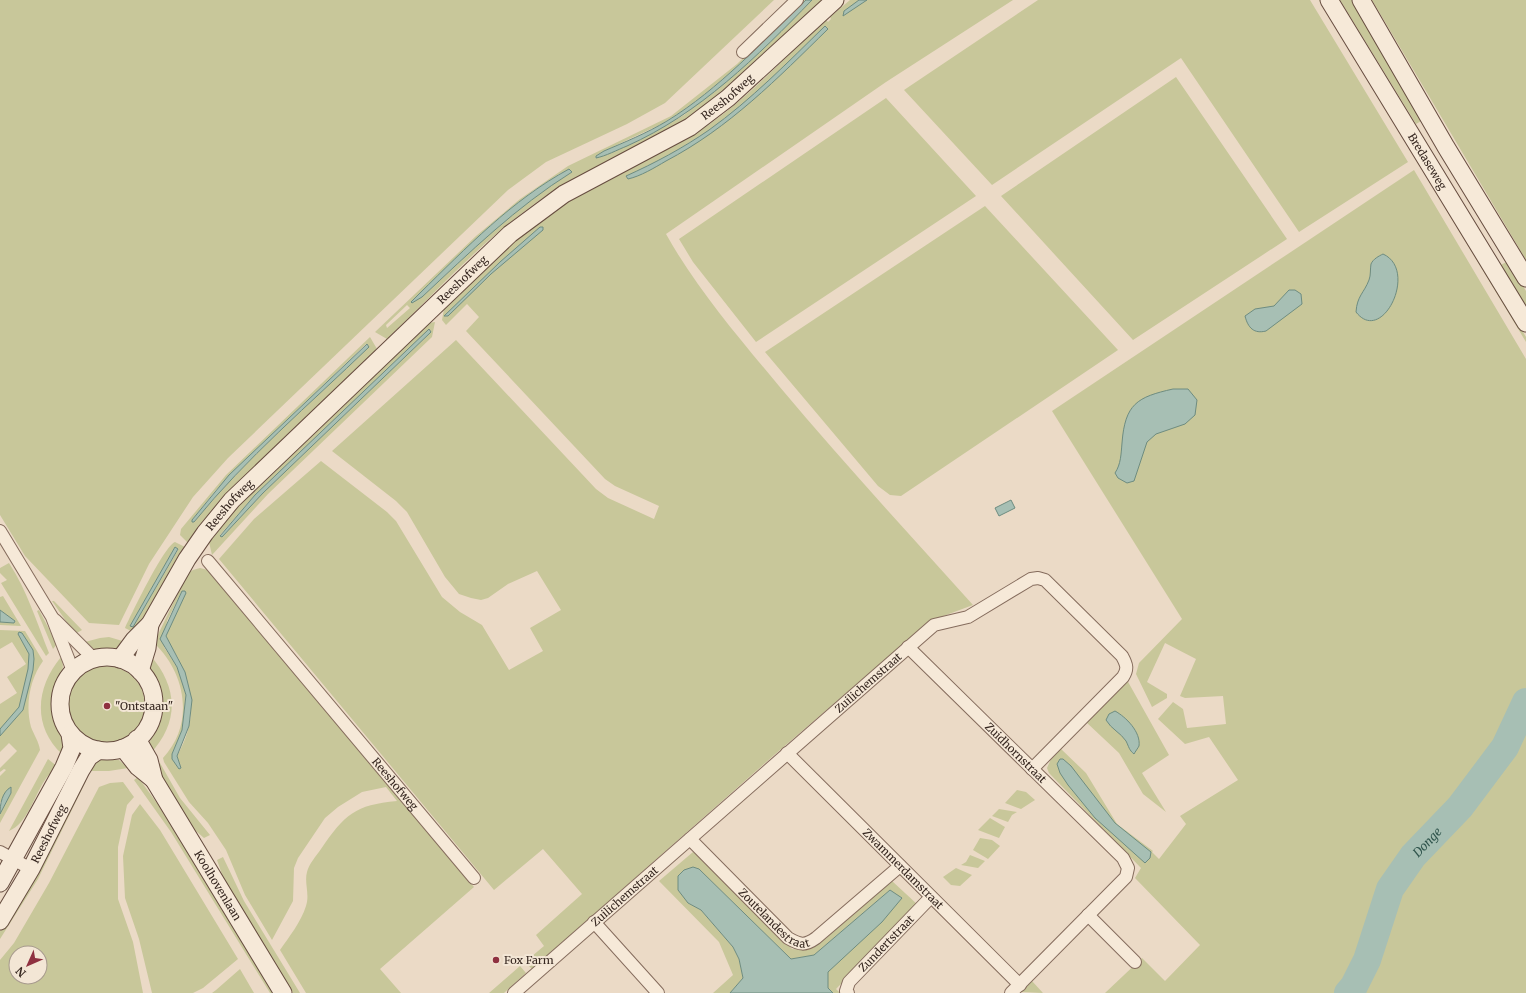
<svg xmlns="http://www.w3.org/2000/svg" width="1526" height="993" font-family="Merriweather,serif">
<rect width="100%" height="100%" fill="#ebdac6"/>
<path fill="#c8c79a" fill-rule="evenodd" d="M0 0H774L665 103 627 124 546 162 508 190 228 458 193 497 149 564 119 625 89 623 25 556 0 515Z
M803 0H806C762 42 718 90 665 122 654 129 599 151 595 158L640 140 684 115 738 71 812 0H822C776 42 733 92 678 124 629 153 575 173 529 208 477 246 433 295 387 339L375 332 476 236 520 199 568 166 671 116 737 64ZM572 172C514 208 471 251 422 297L411 302 492 224 533 191 561 173ZM407 305 410 308 387 328 386 325Z
M850 0H1013L886 82 666 234C696 288 740 339 779 386 842 461 908 533 973 605L930 621 773 756 532 969 525 962 544 946 536 935 582 894 543 849 494 890 219 559 254 519 321 461 387 512 396 521 442 597 460 612 482 625 509 670 543 651 530 628 561 610 537 571 508 584 488 598 481 600 471 598 459 594 445 577 407 512 396 501 332 451 456 340 596 489 608 498 654 519 659 506 615 486 605 479 466 331 479 317 467 304 446 325 442 320 444 309C485 269 524 228 573 198 618 171 668 153 711 123 753 93 788 54 826 20L828 22 831 19 830 17ZM736 110 722 124 669 155 708 131Z
M1038 0H1310L1408 162 1299 232 1181 58 992 185 904 90Z
M1319 0H1321L1403 135 1402 136Z
M1340 0H1354L1423 120 1416 124Z
M1372 0H1526V260Z
M1176 77 1287 239 1133 340 1001 196Z
M886 98 976 196 756 342 693 262 679 239Z
M1414 170 1526 359V993H1105L1142 958 1165 981 1200 945 1135 878 1141 868 1049 773 1047 768 1051 759 1060 748 1086 773 1117 824 1153 851 1152 852 1159 859 1186 824 1180 816 1238 780 1209 737 1185 744 1158 719 1173 702 1183 709 1187 728 1226 724 1223 696 1185 698 1180 696 1196 659 1165 643 1147 682 1167 694V698L1152 707 1136 674 1139 663 1182 619 1052 411Z
M1447 205 1526 337V342L1444 206Z
M985 206 1118 350 901 496 890 495 878 486 765 352Z
M1508 261 1526 291V307L1501 265Z
M435 322 432 337 268 494 212 555 209 542 238 506 429 323ZM429 330 431 332 263 493 222 537 220 535 255 495Z
M370 337 377 349 238 482 204 521 188 543 180 535 181 529 226 475ZM366 344 369 347C310 404 246 458 194 522L192 520 216 490 243 462Z
M175 542 185 547C167 575 152 605 135 633L125 628C132 613 164 546 175 542ZM175 547 178 550 133 627 130 626Z
M9 563C27 590 37 623 49 653L46 656 1 583 7 580 0 573V568Z
M200 568 208 570 223 583 474 887 380 969 401 993H306L280 950C289 937 301 922 306 906 310 894 304 883 307 872 309 864 316 856 321 849 345 814 355 805 397 801L386 787 362 792 338 807 325 818 298 858 294 868 293 901 272 940 245 895 226 850 208 823 189 802 164 762 163 758C195 724 186 673 154 643L187 574 193 570ZM182 591H185V594L166 636C168 645 174 650 178 658 194 694 197 720 177 756L181 768 179 769 172 759V754L182 730 186 695 177 667 164 647 167 621Z
M3 596 21 626 0 625V622L14 623 15 621 0 610V597Z
M52 601H54L82 630 75 634Z
M39 610 57 644 53 649 37 611Z
M0 630 25 631 43 661C30 679 25 705 31 727 34 735 39 742 40 750L0 823V814L11 793 7 791 0 803V776L6 770 4 769 0 772V768L17 751 9 743 0 752V704L17 693 7 677 26 664 12 642 0 649Z
M109 637 126 642C111 656 105 654 87 646L85 642 100 638Z
M150 655C178 687 180 722 150 754 147 735 160 721 159 703 158 684 147 675 150 655Z
M61 657C68 674 53 688 53 706 53 723 67 738 62 754 32 726 36 687 61 657Z
M67 705a39 39 0 1 1 78 0a39 39 0 1 1-78 0Z
M1127 680 1169 755 1142 773 1166 812 1143 794 1119 753 1086 722Z
M48 759 58 767C54 772 48 774 45 780 34 796 28 823 9 831Z
M104 759 119 760 128 768 109 771H89L95 762Z
M160 763 180 798 210 835 204 838 189 825 155 766Z
M138 777 159 806 274 993H270L171 832 134 780Z
M81 779 86 781 38 879 0 939V931L11 914Z
M123 782 134 797 127 805 118 847V899L133 942 143 993H0V960L14 943 49 883 99 787 110 783ZM16 953H40V977H16Z
M1017 790 1026 792 1035 800 1021 809 1005 803Z
M140 804 160 830 238 959 203 988 193 993H152L139 939 125 898 123 856 132 815Z
M999 809 1017 812 1012 815 1008 822 992 816Z
M990 818 1005 827 999 838 978 830Z
M980 838 992 840 1000 846 988 859 973 850Z
M693 852 701 856 792 949 804 950 815 946 892 881 918 905 836 989 840 993H833L828 988V972L901 898 890 890 814 955 791 959 699 869 688 903 701 910 733 947 739 959 743 978 730 993H713L733 975 719 942 659 881Z
M970 855 985 861 978 868 961 865 966 862Z
M223 857 244 901 300 993H293L225 883 217 860Z
M956 868 972 875 960 886 951 885 943 877Z
M520 966 526 973 504 993H489Z
M240 969 254 993H212L216 990Z
M1032 981 1043 993 1021 992Z"/>
<path fill="#a7bfb4" stroke="#6e8c80" d="M806 0H812C758 56 699 114 627 146 617 150 606 156 596 158V156L604 151C625 142 647 133 667 121 719 89 762 42 806 0Z
M859 0H867L843 16 844 11Z
M825 26 828 29C778 78 729 128 666 161 654 168 641 176 628 179L626 176C655 163 683 148 709 130 751 100 788 62 825 26Z
M569 169 572 172C516 207 470 252 422 297L412 303 411 302 420 293C466 248 512 200 569 169Z
M540 227H543V230L491 274 448 316H444L500 262Z
M1383 254C1419 270 1382 346 1356 312 1357 296 1364 293 1369 280 1371 275 1370 269 1371 264 1373 259 1379 256 1383 254Z
M1289 290H1295L1301 294 1302 304 1266 331C1254 334 1248 328 1245 316L1255 309 1274 306Z
M429 329 431 332 263 493 222 537 220 536 255 495Z
M367 344 369 347C310 404 246 458 194 522H192V520L229 475Z
M1173 389H1188L1197 400 1195 415 1185 424 1156 434 1147 442 1134 481 1127 483 1118 478 1115 473C1121 464 1121 454 1122 443 1125 404 1137 397 1173 389Z
M1011 500 1015 508 999 516 995 508Z
M175 547 178 549 133 627 130 626Z
M182 591H185L186 593 166 636 185 672 192 700 189 726 177 756 181 768 179 769 172 759V754L182 730 186 695 177 667 160 639Z
M0 610 15 621 14 623 0 622Z
M19 632 22 633 33 650 34 659 33 670 23 710 0 736V729L19 707 28 669 29 654 18 634Z
M1115 711C1126 717 1141 732 1139 746 1138 748 1135 752 1134 754 1129 750 1129 747 1126 741 1121 733 1111 729 1106 720L1109 714Z
M1060 759H1063L1071 766 1115 823 1151 852 1150 858 1145 863 1095 818 1068 785 1060 773 1057 764Z
M11 787V793L0 814C0 804 2 792 11 787Z
M693 867 699 869 791 959 814 955 890 890 902 898 882 922 828 972V988L833 993H730L743 978 739 959 733 947 701 910 688 903 678 890V876L684 870Z"/>
<g fill="none" stroke-linecap="round" stroke-linejoin="round">
<path stroke="#a7bfb4" stroke-width="28" id="s1" d="M1348 993 1354 986 1367 960 1390 889 1413 856 1460 807 1505 747 1526 702"/>
<g stroke="#856c5d" stroke-width="14">
<g id="street">
<path d="M743 52 797 0"/>
<path d="M0 531 52 617 73 671"/>
<path id="s2" d="M208 561 474 878"/>
<path d="M55 620 93 658"/>
<path id="s3" d="M908 647 1123 858 1128 868 1126 877 1011 993"/>
<path id="s4" d="M787 753 1020 985"/>
<path id="s5" d="M690 839 788 938C800 945 805 946 816 938L900 866"/>
<path d="M0 852 31 869"/>
<path d="M1088 915 1135 962"/>
<path d="M594 922 658 993"/>
<path id="s6" d="M514 993 934 625 968 617 1031 579 1038 578 1045 580 1122 656C1127 665 1128 669 1123 677L1032 769"/>
<path id="s7" d="M848 993 846 991 849 982 931 897"/>
</g>
</g>
<g stroke="#674d40" stroke-width="19">
<g id="secondary">
<path id="s8" d="M1329 0 1526 323"/>
<path d="M1361 0 1446 147 1526 278"/>
<circle cx="107" cy="704" r="47"/>
<path id="s9" d="M120 659 134 640 150 624 187 559 205 533 232 500 510 234 564 194 690 127 728 98 835 0"/>
<path d="M140 671 147 648 150 624"/>
<path id="s10" d="M137 739 149 760 154 780 283 993"/>
<path d="M123 748 138 767 154 780"/>
<path d="M0 883 64 767 72 748 70 734"/>
<path id="s11" d="M0 921 31 869 81 770 89 757 99 750"/>
</g>
</g>
<use href="#street" stroke="#f6e9d8" stroke-width="12"/>
<use href="#secondary" stroke="#f6e9d8" stroke-width="17"/>
</g>
<g fill="#8f3140" stroke="#f3e6d5" stroke-width="1.5">
<circle cx="107" cy="706" r="4"/>
<circle cx="496" cy="960" r="4"/>
</g>
<g text-anchor="middle" dominant-baseline="central" stroke-width="4" stroke-linejoin="round" paint-order="stroke">
<g font-size="11" fill="#362720" stroke="#f3e6d5">
<text stroke="none"><textPath href="#s9" startOffset="838">Reeshofweg</textPath></text>
<text stroke="none"><textPath href="#s8" startOffset="189">Bredaseweg</textPath></text>
<text stroke="none"><textPath href="#s9" startOffset="514">Reeshofweg</textPath></text>
<text stroke="none"><textPath href="#s9" startOffset="190">Reeshofweg</textPath></text>
<text stroke="none"><textPath href="#s6" startOffset="471">Zuilichemstraat</textPath></text>
<text stroke="none"><textPath href="#s3" startOffset="151">Zuidhornstraat</textPath></text>
<text stroke="none"><textPath href="#s2" startOffset="291">Reeshofweg</textPath></text>
<text stroke="none"><textPath href="#s11" startOffset="100">Reeshofweg</textPath></text>
<text stroke="none"><textPath href="#s4" startOffset="164">Zwammerdamstraat</textPath></text>
<text stroke="none"><textPath href="#s10" startOffset="168">Koolhovenlaan</textPath></text>
<text stroke="none"><textPath href="#s6" startOffset="147">Zuilichemstraat</textPath></text>
<text stroke="none"><textPath href="#s5" startOffset="117">Zoutelandestraat</textPath></text>
<text stroke="none"><textPath href="#s7" startOffset="66">Zundertstraat</textPath></text>
</g>
<g font-size="11" fill="#362720" stroke="#f3e6d5" text-anchor="start">
<text x="115" y="706">"Ontstaan"</text>
<text x="504" y="960">Fox Farm</text>
</g>
<g font-size="12" font-style="italic" fill="#30554d" stroke="#f3e6d5">
<text stroke="none"><textPath href="#s1" startOffset="173">Donge</textPath></text>
</g>
</g>
<g transform="translate(28 965) rotate(225)"><circle r="19" fill="#f3e6d5" stroke="#a79a8d"/>
<path d="M0-3L7 15L0 10L-7 15Z" fill="#8f3140"/>
<text y="-6" font-size="11" font-weight="bold" text-anchor="middle" fill="#362720">N</text>
</g>
</svg>
